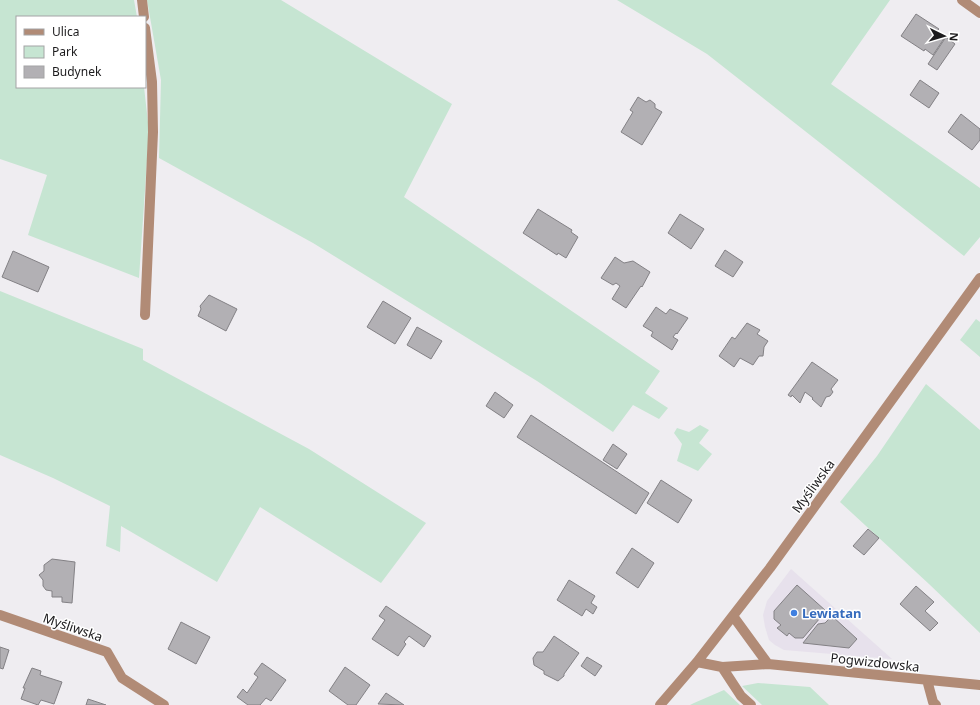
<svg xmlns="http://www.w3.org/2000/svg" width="980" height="705" font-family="'Noto Sans',sans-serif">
<rect width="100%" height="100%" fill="#efedf1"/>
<path fill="#e7e1ec" d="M791 569 892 659 784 650 775 645 769 640 765 627 763 615 767 601Z"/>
<path fill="#c6e5d2" d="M0 0H134L137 17H17V87H144L149 131 139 278 28 235 47 175 0 159Z
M147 0H281L452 104 404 197 660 371 645 393 668 408 659 419 633 405 613 432 537 381 313 243 159 158 161 80Z
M617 0H890L831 84 980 188V237L964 256 707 54Z
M0 291 143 349V360L309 449 426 523 381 583 260 507 217 582 121 526 120 552 106 546 110 506 53 478 0 455Z
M976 319 980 322V357L960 340Z
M926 384 980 430V633L929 584 840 502 877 456Z
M700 425 709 430 699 443 712 454 698 471 677 461 682 444 674 433 677 428 689 432Z
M758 683 810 687 829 705H762L742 686Z
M724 690 740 705H690L694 703Z"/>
<path fill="#b2b0b4" stroke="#838185" d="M916 14 939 29 937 31 945 37 933 55 925 49 924 51 901 36Z
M946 37 955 44 937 70 928 64Z
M920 80 939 93 929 108 910 95Z
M638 97 646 102 650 100 655 104V108L662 112 642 145 621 132 633 112 630 110Z
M961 114 980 129V140L972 150 948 132Z
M538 209 572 230 571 232 578 237 566 258 558 253 557 255 523 233Z
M680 214 704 229 691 249 668 233Z
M725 250 743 262 733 277 715 266Z
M13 251 49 267 38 292 2 277Z
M615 257 624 263 633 261 650 272 642 287 641 286 626 308 612 299 620 286 616 283 613 285 601 278Z
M209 295 237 309 226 331 198 316 201 309 200 306Z
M383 301 411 318 395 344 367 327Z
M656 307 666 314 670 309 688 318 677 334 676 333 673 337 678 340 672 350 651 336 653 332 643 326Z
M747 323 760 330 757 334 768 341 764 347 763 356H759L753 365 740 358 734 367 719 356 732 337 735 339Z
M417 327 442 341 431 359 407 345Z
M812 362 838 380 831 389 833 392 830 396 826 397 821 407 812 399 813 398 805 392 800 403 792 395 791 397 788 395Z
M495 392 513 405 504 418 486 406Z
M531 415 649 493 636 514 517 437Z
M613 444 627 454 617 469 603 460Z
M661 480 692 500 678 523 647 503Z
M868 529 879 538 864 555 853 546Z
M632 548 654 563 638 588 616 573Z
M52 559 75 562 72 603 62 602V597H52V591L46 590 43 586V580L39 575 44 571V565Z
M569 580 595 596 591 603 597 607 593 614 586 609 582 616 557 600Z
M797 585 826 611 803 638H795L789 633 787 636 777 628 781 625 774 619V611Z
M916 586 934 602 925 611 938 623 930 631 900 604Z
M386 606 431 636 424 647 409 636 404 642 406 644 398 656 372 639 385 620 379 616Z
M832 616 857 639 849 648 803 643 818 624 825 623Z
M181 622 210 637 196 664 168 649Z
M554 636 579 653 564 674V676L558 681 544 674V671L534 665 533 658 537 652H543Z
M0 647 9 650 3 669 0 668Z
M587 657 602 666 595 676 581 666Z
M262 663 286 680 271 701 266 698 260 705H248L237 697 243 689 247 693 258 677 254 674Z
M345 667 370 685 356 705H348L329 691Z
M32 668 41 671 40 675 62 682 54 704 41 700 38 705 21 699 25 688H23Z
M386 693 404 705 378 704Z
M88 699 106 705H86Z"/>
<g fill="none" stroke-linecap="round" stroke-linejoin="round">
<path stroke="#b18b76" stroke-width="10" d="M142 0 144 17
M962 0 980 13
M145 28 152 82 153 132 145 315
M0 615 107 652 122 678 164 705
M733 616 768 664
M697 662 722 667 768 664 980 685
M722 667 741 696 751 705
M927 680 933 702 936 705
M660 705 697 662 770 568 980 278"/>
</g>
<circle fill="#3f7fe0" stroke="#fff" stroke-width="1.5" cx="794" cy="613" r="4"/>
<g text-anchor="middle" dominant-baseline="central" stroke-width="3" stroke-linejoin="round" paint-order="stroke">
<g font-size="13" fill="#1c1b1d" stroke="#fff">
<text transform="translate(813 486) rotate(-54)">Myśliwska</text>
<text transform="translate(73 627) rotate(19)">Myśliwska</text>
<text transform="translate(875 662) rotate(6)">Pogwizdowska</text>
</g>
<g font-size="13" font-weight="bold" fill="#366cbe" stroke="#fff" text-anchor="start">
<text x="802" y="613">Lewiatan</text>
</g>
</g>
<rect x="16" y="16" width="130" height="72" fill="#ffffff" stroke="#a4a4a5"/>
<rect x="24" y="29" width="20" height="6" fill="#b18b76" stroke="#a4a4a5"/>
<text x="52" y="36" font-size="12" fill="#1c1b1d">Ulica</text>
<rect x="24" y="46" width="20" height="12" fill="#c6e5d2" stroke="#a4a4a5"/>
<text x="52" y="56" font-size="12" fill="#1c1b1d">Park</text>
<rect x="24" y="66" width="20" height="12" fill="#b2b0b4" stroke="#a4a4a5"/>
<text x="52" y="76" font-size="12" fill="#1c1b1d">Budynek</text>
<g transform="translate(944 36) rotate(95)" stroke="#ffffff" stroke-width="3" paint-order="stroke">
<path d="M0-3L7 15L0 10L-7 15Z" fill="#1c1b1d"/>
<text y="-6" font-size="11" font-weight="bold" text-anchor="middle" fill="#1c1b1d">N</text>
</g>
</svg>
